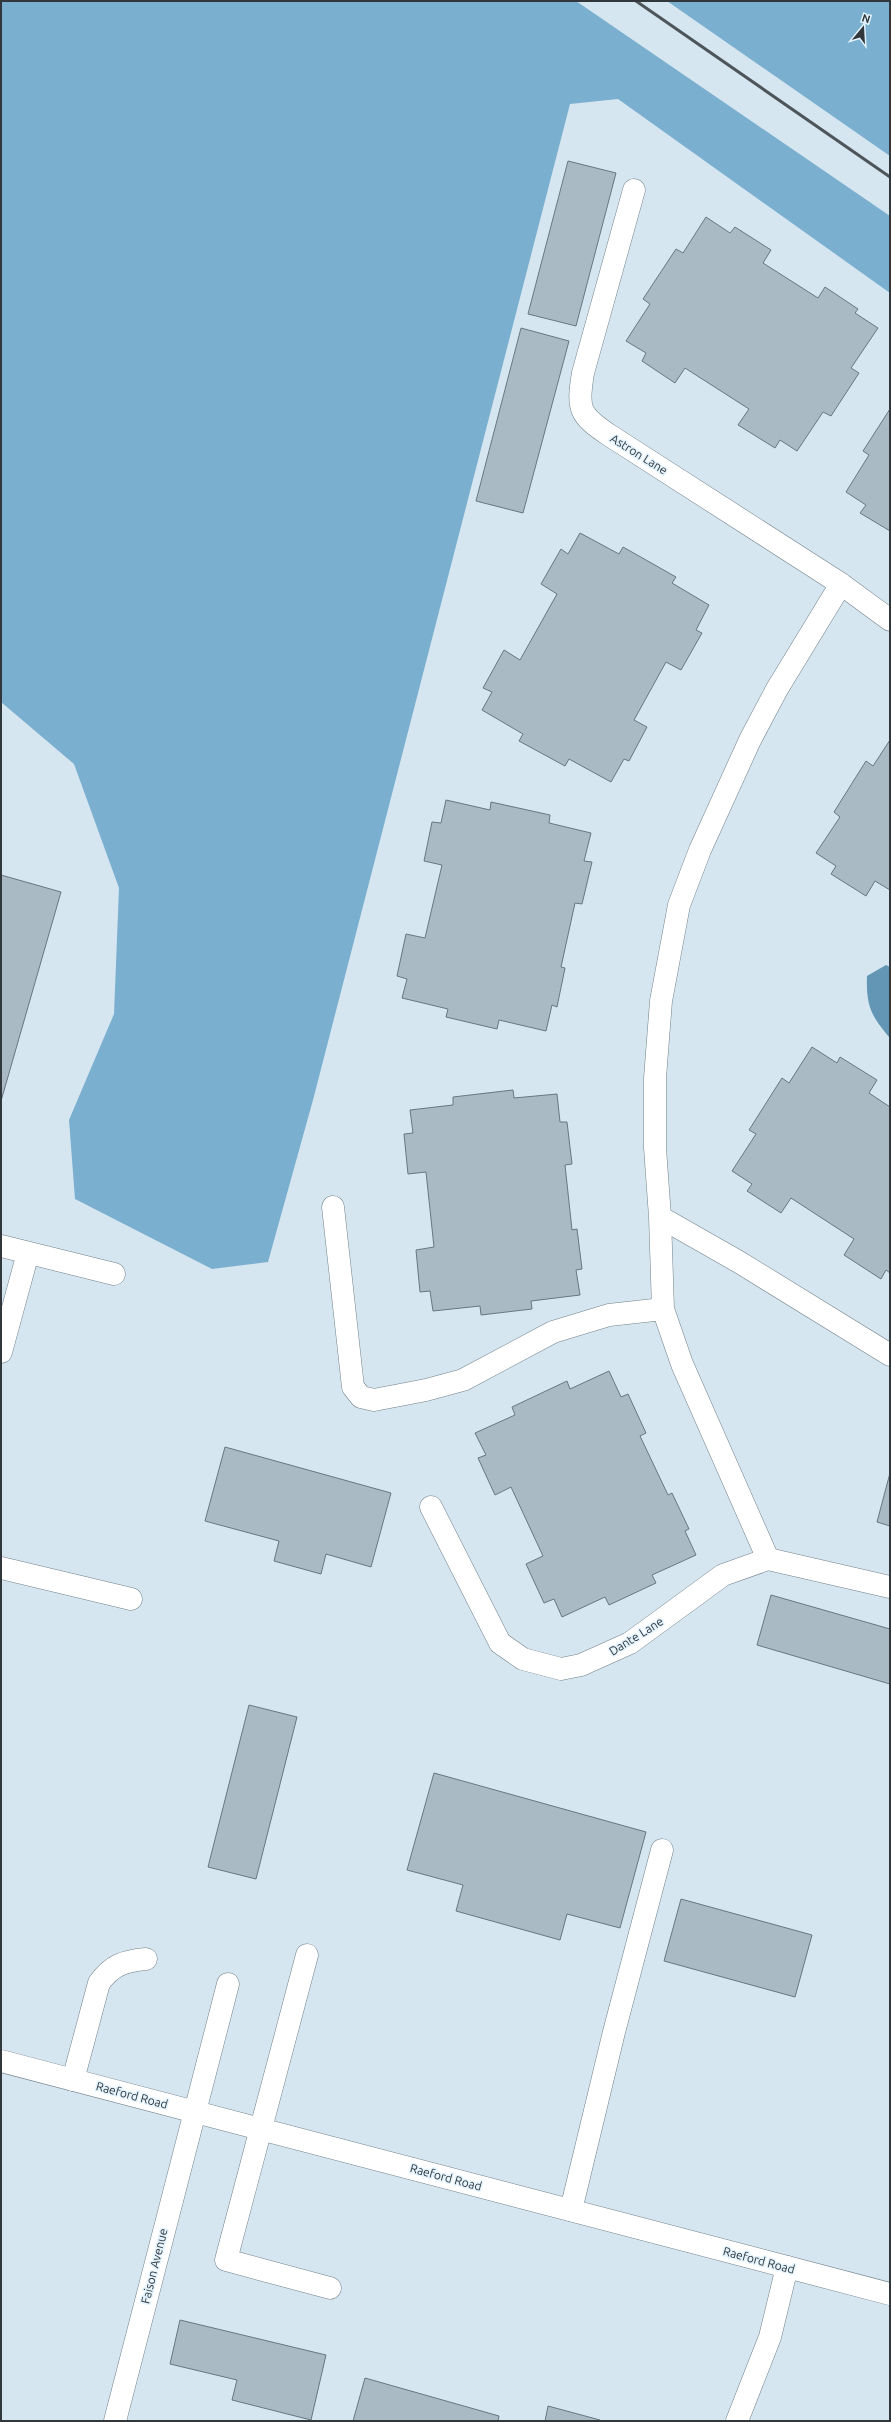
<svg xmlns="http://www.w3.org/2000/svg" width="891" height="2422" font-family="Ubuntu,sans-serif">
<rect width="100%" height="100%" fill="#d5e6f0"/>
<path fill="#7aafcf" d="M1 1H576L890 216V293L618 99 570 104 313 1100 268 1262 212 1269 75 1199 69 1120 114 1014 119 888 74 764 1 702Z
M667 1H890V156Z"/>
<path fill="#6296b4" d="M886 965 890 967V1038C871 1016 866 1006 867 976Z"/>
<path fill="#aabac4" stroke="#687680" d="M568 161 616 173 576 326 528 314Z
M706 217 730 233 735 227 771 250 763 263 818 298 825 287 858 309 855 313 878 328 851 368 859 373 831 416 823 412 797 451 780 440 775 448 738 425 749 409 685 368 675 383 642 361 646 353 626 341 650 304 643 299 676 249 683 253Z
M521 328 569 341 523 513 476 501Z
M890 409V531L860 513 866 505 846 492 869 455 863 451Z
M580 533 619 554 623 547 676 577 672 583 709 605 696 630 702 633 681 670 666 662 634 720 647 727 629 761 624 759 611 782 569 759 565 766 519 741 523 734 482 710 492 692 483 688 504 650 520 660 557 594 541 584 561 549 568 554Z
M890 740V890L875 881 866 896 831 874 836 866 816 853 840 817 834 812 866 761 873 766Z
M446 800 490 810 491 802 550 815 549 823 591 833 584 861 592 862 582 904 575 903 561 967 565 968 557 1007 552 1005 546 1031 499 1020 497 1029 446 1017 448 1009 402 998 407 979 397 976 406 934 425 938 442 865 424 861 432 822 441 823Z
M1 875 61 892 1 1101Z
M812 1047 837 1063 840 1057 877 1080 869 1093 890 1107V1273L886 1270 881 1279 844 1255 854 1239 791 1198 781 1213 747 1191 752 1184 732 1171 756 1134 749 1130 782 1078 789 1083Z
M513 1090 514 1098 557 1094 560 1122H567L572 1164 565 1165 572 1230 577 1229 582 1269 576 1270 580 1295 531 1301 532 1309 481 1315 480 1306 433 1311 430 1291 420 1292 416 1250 434 1247 426 1172 408 1174 404 1134 413 1133 410 1110 453 1105V1097Z
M609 1371 621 1397 628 1394 646 1433 640 1436 668 1495 672 1493 689 1529 685 1531 696 1555 652 1575 656 1583 609 1605 605 1597 562 1617 554 1599 544 1603 526 1564 543 1556 511 1487 495 1495 478 1458 486 1455 475 1433 515 1415 512 1407 567 1381 570 1389Z
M225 1447 391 1493 371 1567 326 1554 321 1574 274 1561 279 1541 205 1521Z
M890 1473V1526L877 1522Z
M771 1595 890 1629V1684L757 1645Z
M249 1705 297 1717 256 1879 208 1867Z
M434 1773 646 1832 620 1928 567 1914 560 1940 456 1911 463 1885 407 1870Z
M681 1899 812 1935 795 1997 664 1961Z
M180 2320 326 2355 311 2420 232 2400 237 2380 170 2364Z
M365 2378 499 2416 498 2421H353Z
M548 2406 600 2420 599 2421H545Z"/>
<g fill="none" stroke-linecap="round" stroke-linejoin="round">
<g stroke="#72818a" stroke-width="23">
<path id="minor" d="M634 190 583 373C577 409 579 415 609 435L841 584 890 620
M333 1207 353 1387 361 1397 374 1400 426 1390 463 1380 553 1332 609 1315 663 1309
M660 1217 739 1262 890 1355
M1 1246 114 1274
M1 1352 28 1253
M431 1507 500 1643 523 1659 561 1669 581 1665 630 1643 723 1575 768 1559 890 1587
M768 1559 682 1364 663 1309 660 1217 655 1148V1078L661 1001 679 905 700 850 750 740 777 689 841 584
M1 1568 131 1599
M307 1955 226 2260 330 2288
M73 2080 99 1983C112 1965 124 1961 146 1959
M571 2210 614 2032 662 1850
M115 2421 228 1984
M737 2421 770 2337 787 2267"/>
</g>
<g stroke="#72818a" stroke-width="23">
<path id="highway" d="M1 2061 890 2294"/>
</g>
<use href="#minor" stroke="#fff" stroke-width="22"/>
<use href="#highway" stroke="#fff" stroke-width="22"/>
<path stroke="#4d555a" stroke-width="3" d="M636 1 890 177"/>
</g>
<g text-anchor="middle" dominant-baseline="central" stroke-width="3" stroke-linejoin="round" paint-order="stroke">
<g font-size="12" fill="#31373b" stroke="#e2f3fe">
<text transform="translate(639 454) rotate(32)">Astron Lane</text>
<text transform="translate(636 1636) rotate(-32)">Dante Lane</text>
<text transform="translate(132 2095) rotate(15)">Raeford Road</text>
<text transform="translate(446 2177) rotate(15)">Raeford Road</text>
<text transform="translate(759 2260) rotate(15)">Raeford Road</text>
<text transform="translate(154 2266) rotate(-76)">Faison Avenue</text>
</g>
</g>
<rect width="891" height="2422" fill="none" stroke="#31373b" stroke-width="4"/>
<g transform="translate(863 28) rotate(18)" stroke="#e2f3fe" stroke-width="3" paint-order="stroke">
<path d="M0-3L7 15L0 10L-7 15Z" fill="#31373b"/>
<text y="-6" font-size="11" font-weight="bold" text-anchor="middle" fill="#31373b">N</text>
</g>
</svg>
